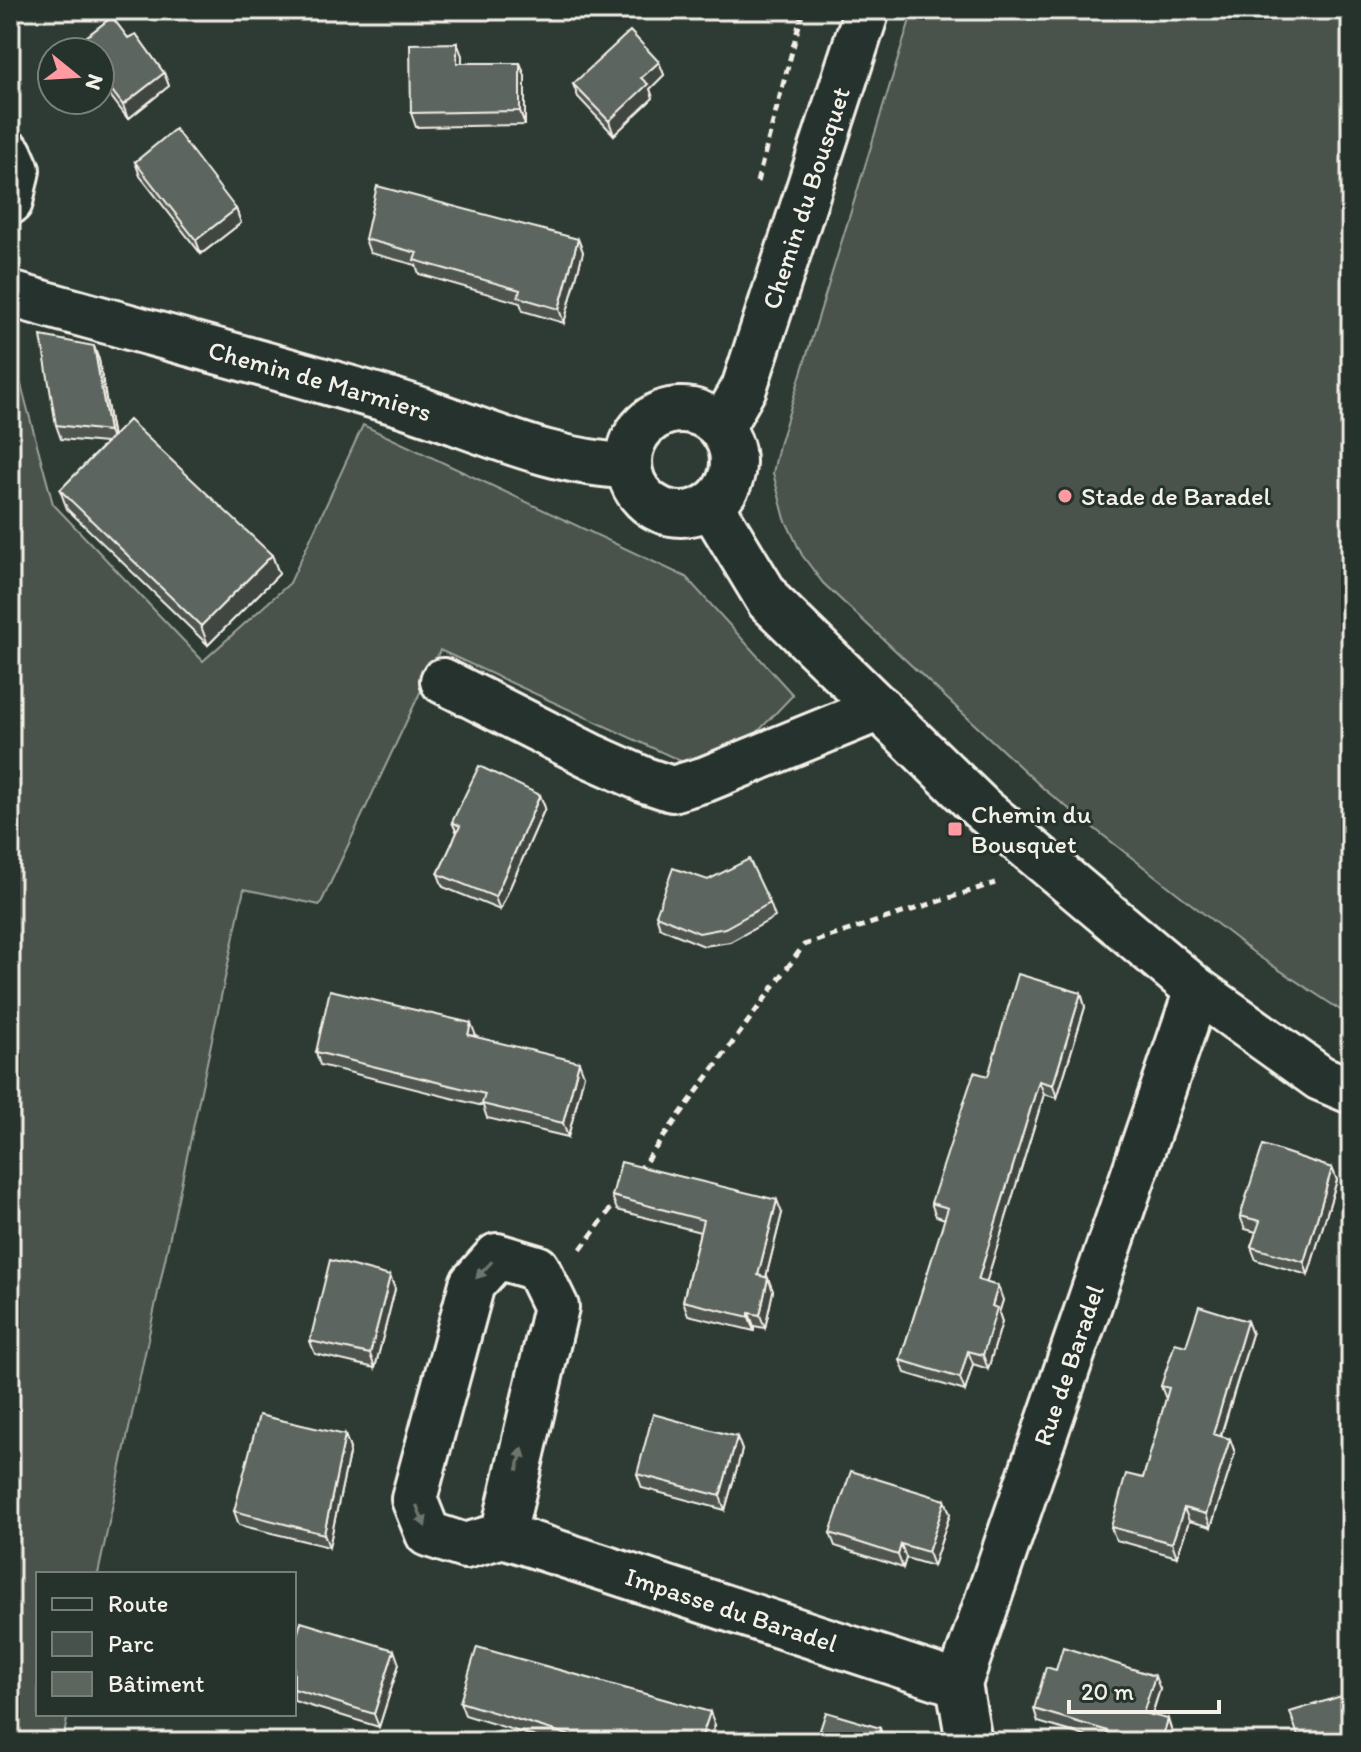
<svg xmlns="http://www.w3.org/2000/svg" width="1361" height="1752" font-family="Itim,sans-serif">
<rect width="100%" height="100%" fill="#2e3b34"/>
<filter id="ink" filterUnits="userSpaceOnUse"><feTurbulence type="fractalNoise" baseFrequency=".0125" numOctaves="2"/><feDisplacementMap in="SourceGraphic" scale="16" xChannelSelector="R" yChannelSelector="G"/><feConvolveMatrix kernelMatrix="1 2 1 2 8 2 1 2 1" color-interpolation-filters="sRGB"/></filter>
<g filter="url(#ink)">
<path fill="#48524c" stroke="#9ea29a" stroke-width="2" d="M913 10H1351V1017L1258 956 1045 790 823 583 802 555 785 519 773 473 779 445Z
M10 370 19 377 53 504 203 661 290 583 363 425 686 577 793 695 748 742 685 763 440 650 320 905 244 889 98 1574H38V1714H68L63 1740 67 1742H10Z"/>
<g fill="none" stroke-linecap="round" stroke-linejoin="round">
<g stroke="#f4f1e8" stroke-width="50">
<g id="minor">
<path d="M10 154 17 170 10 202"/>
<path id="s1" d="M10 294C138 330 268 364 396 402 473 425 548 464 629 466"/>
<circle cx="681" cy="462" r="52"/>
<path id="s2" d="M721 428 744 388 867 10"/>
<path d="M711 505 769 601 981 808 1197 990 1320 1078 1351 1091"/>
<path d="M443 681 591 756 645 780 672 789 706 779 880 708"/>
<path id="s3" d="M503 1535 556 1307 537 1268 497 1256 472 1284 414 1499 428 1534 465 1546 503 1535 959 1684"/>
<path id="s4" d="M969 1742 959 1684 1197 990"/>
</g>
</g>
<path stroke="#f4f1e8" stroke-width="5" stroke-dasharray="8 6" stroke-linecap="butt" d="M757 182 803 10
M638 1172 804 945 995 883
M581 1249 618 1199"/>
<use href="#minor" stroke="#26332d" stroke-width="44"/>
</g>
<path fill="#4f5751" stroke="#f4f1e8" stroke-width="2" d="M112 17 128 38 136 34 164 73 169 86 128 119 100 82V52H80L77 44Z
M457 43 462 56V63H520L525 76V125L416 127 411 113Z
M659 62 664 75 650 89 653 98 614 135 578 97 573 84Z
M135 162 236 209 241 223 201 254 140 176Z
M365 239H578L583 252 564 323 523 311 520 303 419 274 416 265 370 253Z
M99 360 113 437 272 555 279 574 208 645 67 509 60 490 106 443 61 439 56 425Z
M540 795 545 808 500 910 443 887 438 874 457 833 452 822Z
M770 903 775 917 730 942 704 946 660 928 656 915Z
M1081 993 1085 1007 1057 1098 1044 1094 986 1283 1003 1300 999 1313 1002 1322 988 1369 973 1364 965 1391 905 1373 900 1360 945 1219 936 1216 931 1203 988 1076Z
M476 1037 584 1075 568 1137 487 1118 483 1106 320 1065 316 1052Z
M1332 1168 1337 1180 1308 1275 1256 1260 1251 1247 1256 1232 1245 1229 1240 1216Z
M612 1196 782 1213 766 1277 773 1291 765 1328 754 1326V1331L688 1315 683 1301 700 1232 617 1210Z
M390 1276 395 1289 375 1368 315 1354 310 1341Z
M1247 1321 1252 1334 1221 1436 1230 1439 1235 1453 1211 1527 1189 1521 1177 1557 1116 1540 1111 1527 1143 1478 1166 1399 1161 1386 1186 1346Z
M345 1435 350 1449 329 1547 239 1525 234 1511Z
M737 1437 742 1450 725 1510 642 1488 637 1474Z
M945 1500 950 1514 933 1566 906 1558 903 1568 835 1546 830 1533Z
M294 1646 399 1664 379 1727 294 1701Z
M1056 1670 1160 1689 1152 1715 1172 1732 1105 1742 1038 1722 1034 1709Z
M460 1702 715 1725 709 1742H552L465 1715Z"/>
<path fill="#404742" stroke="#f4f1e8" stroke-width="2" d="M457 43 462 56V77L457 63Z
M659 62 664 75 650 89 653 98 614 135 609 121 641 78Z
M520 63 525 76V125L520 111Z
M164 73 169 86 128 119 123 105Z
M236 209 241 223 201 254 196 240Z
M578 239 583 252 564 323 559 309Z
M94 346 99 360 114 444 109 431Z
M272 555 279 574 208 645 201 626Z
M540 795 545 808 500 910 495 897Z
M1081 993 1085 1007 1057 1098 1053 1085Z
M471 1023 476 1036 468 1035Z
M579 1062 584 1075 568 1137 563 1123Z
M1039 1081 1044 1094 983 1293 978 1280Z
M1332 1168 1337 1180 1308 1275 1304 1262Z
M777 1200 782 1213 763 1289 758 1275Z
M390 1276 395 1289 375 1368 370 1354Z
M768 1278 773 1291 765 1328 760 1315Z
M998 1286 1003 1300 999 1313 1002 1322 988 1369 983 1355 992 1306Z
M749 1313 754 1326V1331L749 1317Z
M1247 1321 1252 1334 1217 1447 1213 1434Z
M968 1351 973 1364 965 1391 960 1378Z
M345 1435 350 1449 329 1547 324 1534Z
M737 1437 742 1450 725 1510 720 1496Z
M1230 1439 1235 1453 1211 1527 1206 1514Z
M945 1500 950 1514 933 1566 928 1552Z
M1184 1508 1189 1521 1177 1557 1172 1543Z
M901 1544 906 1558 903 1568 898 1555Z
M394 1650 399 1664 379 1727 374 1714Z
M1155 1676 1160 1689 1148 1726 1143 1713Z
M710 1712 715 1725 709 1742H700Z
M1168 1719 1172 1732 1169 1742H1161Z
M880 1728 885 1742H876Z"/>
<path fill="#5c655e" stroke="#f4f1e8" stroke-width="2" d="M112 17 128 38 136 34 164 73 123 105 100 75V52H83L77 44Z
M630 31 659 62 641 78 648 84 609 121 573 84Z
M457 43V63H520V111L411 113 410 44Z
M175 129 236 209 196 240 135 162Z
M377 186 578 239 559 309 518 297 520 290 414 260 417 253 365 239Z
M41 336 94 346 109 431 56 425Z
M129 420 272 555 201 626 60 490Z
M479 766 540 795 495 897 438 874 460 826 452 822Z
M749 859 770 903 725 928 699 933 656 915 673 868 708 880Z
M1018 974 1081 993 1053 1085 1039 1081 978 1280 998 1286 992 1306 997 1308 983 1355 968 1351 960 1378 900 1360 948 1208 931 1203 974 1072 988 1076Z
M330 990 471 1023 468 1035 579 1062 563 1123 482 1104 485 1094 316 1052Z
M1263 1145 1332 1168 1304 1262 1251 1247 1260 1221 1240 1216Z
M621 1162 777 1200 758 1275 768 1278 760 1315 749 1313V1317L683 1301 703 1220 612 1196Z
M330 1260 390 1276 370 1354 310 1341Z
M1199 1306 1247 1321 1213 1434 1230 1439 1206 1514 1184 1508 1172 1543 1111 1527 1126 1474 1143 1478 1169 1388 1161 1386 1175 1343 1186 1346Z
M653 1414 737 1437 720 1496 637 1474Z
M259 1415 345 1435 324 1534 234 1511Z
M851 1471 945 1500 928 1552 901 1544 898 1555 830 1533Z
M301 1622 394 1650 374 1714 294 1689V1646Z
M477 1647 710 1712 700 1742H591L460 1702Z
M1063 1647 1155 1676 1143 1713 1168 1719 1161 1742H1105L1108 1731 1034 1709 1046 1667 1056 1670Z
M1351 1693V1742H1300L1290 1712Z
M826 1712 880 1728 876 1742H816Z"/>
<defs><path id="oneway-solid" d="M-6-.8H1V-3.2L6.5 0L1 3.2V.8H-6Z" transform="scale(2)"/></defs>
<g fill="#6e766e">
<use href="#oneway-solid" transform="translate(484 1270) rotate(133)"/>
<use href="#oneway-solid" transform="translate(520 1459) rotate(-77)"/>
<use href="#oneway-solid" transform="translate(421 1516) rotate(68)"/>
</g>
</g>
<g fill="#ff9aa2" stroke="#26332d" stroke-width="3">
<circle cx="1065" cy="496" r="8"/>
<rect x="947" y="821" width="16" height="16" rx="4"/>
</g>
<g text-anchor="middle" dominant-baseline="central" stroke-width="6" stroke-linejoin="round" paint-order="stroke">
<g font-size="26" fill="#f4f1e8" stroke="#26332d">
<text stroke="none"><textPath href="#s2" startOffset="246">Chemin du Bousquet</textPath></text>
<text stroke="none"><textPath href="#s1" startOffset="322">Chemin de Marmiers</textPath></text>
<text stroke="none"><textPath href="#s4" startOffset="396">Rue de Baradel</textPath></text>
<text stroke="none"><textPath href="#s3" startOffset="936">Impasse du Baradel</textPath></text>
</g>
<g font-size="26" fill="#f4f1e8" stroke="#26332d" text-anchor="start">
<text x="1081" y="496">Stade de Baradel</text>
<text x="971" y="814">Chemin du<tspan x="971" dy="30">Bousquet</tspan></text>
</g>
</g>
<rect width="1361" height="1752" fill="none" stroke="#26332d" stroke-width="40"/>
<rect x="20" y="20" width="1321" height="1712" fill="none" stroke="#f4f1e8" stroke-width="3" filter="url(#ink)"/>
<rect x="36" y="1572" width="260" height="144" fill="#26332d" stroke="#787f78" stroke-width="2"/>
<rect x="52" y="1598" width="40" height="12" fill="#26332d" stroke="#787f78" stroke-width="2"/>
<text x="108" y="1612" font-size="24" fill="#f4f1e8">Route</text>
<rect x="52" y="1632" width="40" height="24" fill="#48524c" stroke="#787f78" stroke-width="2"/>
<text x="108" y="1652" font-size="24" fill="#f4f1e8">Parc</text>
<rect x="52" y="1672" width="40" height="24" fill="#5c655e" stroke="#787f78" stroke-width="2"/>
<text x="108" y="1692" font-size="24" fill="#f4f1e8">Bâtiment</text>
<g transform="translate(76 76) rotate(108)"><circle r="38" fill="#26332d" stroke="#787f78" stroke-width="2"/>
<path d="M0-6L14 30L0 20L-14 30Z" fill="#ff9aa2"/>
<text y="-12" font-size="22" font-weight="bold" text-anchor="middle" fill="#f4f1e8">N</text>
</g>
<path d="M1069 1700v12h150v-12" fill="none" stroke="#f4f1e8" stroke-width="4"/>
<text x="1081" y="1700" font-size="24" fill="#f4f1e8" stroke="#26332d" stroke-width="6" paint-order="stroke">20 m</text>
</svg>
